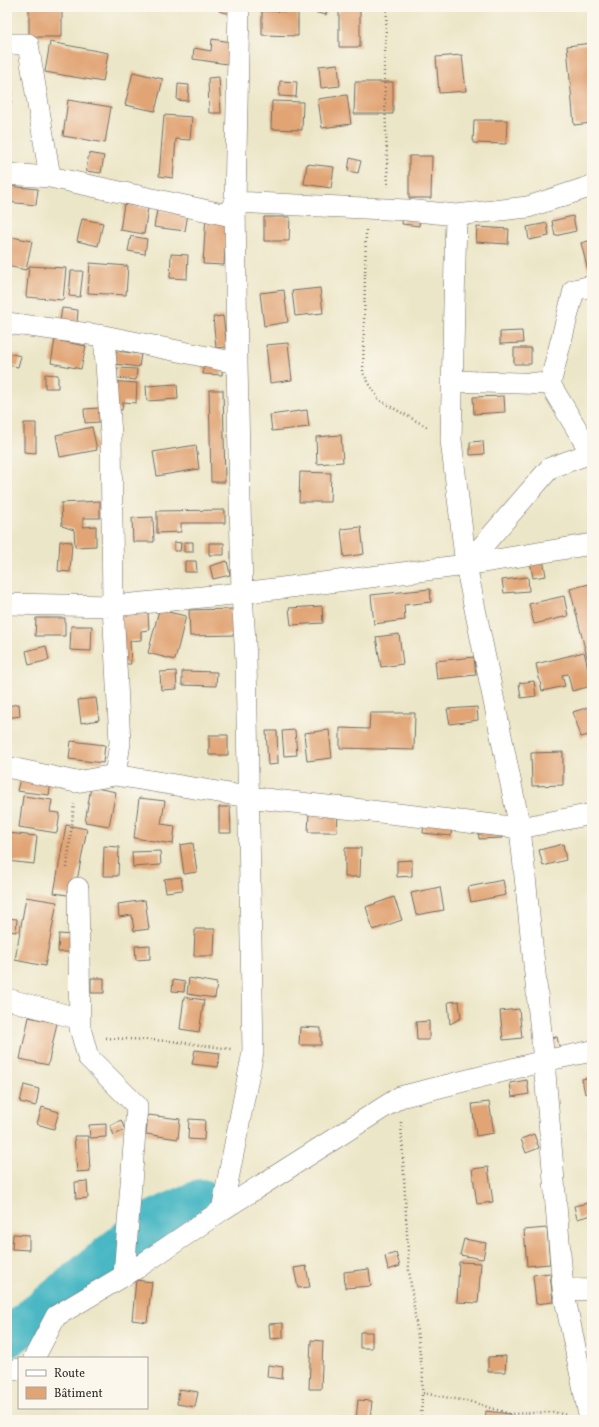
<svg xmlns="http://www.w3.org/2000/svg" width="599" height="1427" font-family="Vollkorn,serif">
<rect width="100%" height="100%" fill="#fbf7ec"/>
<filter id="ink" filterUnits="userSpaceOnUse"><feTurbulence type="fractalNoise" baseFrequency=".025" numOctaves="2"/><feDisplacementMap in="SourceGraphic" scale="8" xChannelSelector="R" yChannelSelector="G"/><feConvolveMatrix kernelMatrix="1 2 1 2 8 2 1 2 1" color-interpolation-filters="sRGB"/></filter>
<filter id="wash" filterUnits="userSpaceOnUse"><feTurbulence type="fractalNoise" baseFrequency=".012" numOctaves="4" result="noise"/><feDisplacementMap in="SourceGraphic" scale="16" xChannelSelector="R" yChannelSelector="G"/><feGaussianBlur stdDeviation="0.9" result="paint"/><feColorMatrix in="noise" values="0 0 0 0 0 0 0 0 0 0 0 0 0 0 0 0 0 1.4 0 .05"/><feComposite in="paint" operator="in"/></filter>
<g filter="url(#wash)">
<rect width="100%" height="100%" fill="#ece6c8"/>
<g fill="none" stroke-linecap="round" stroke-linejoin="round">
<path stroke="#4ab8c4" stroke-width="42" d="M7 1337 41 1312 148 1224 201 1200"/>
</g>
<g id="blocks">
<path fill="#e1a474" d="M29 7H62V37H29Z
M219 7H232L231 14 219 11Z
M291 7H327L326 15Z
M339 7H360V47H339Z
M262 11 298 12V36L262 35Z
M212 39 231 42 227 64 193 59 194 48 211 51Z
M50 42 108 53 103 82 45 72Z
M592 43V123L574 125 567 46Z
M462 55 466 91 439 93 436 57Z
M338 64 340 86 321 88 319 66Z
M133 72 163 79 155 111 125 105Z
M219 77 221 113H209L208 78Z
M280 81 297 82 296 97 279 96Z
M355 82H393V114H354Z
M178 84 189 85 188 101 177 100Z
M7 92H12L8 130H7Z
M347 95 351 124 322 128 318 99Z
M68 100 111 107 105 143 63 136Z
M272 101 303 102 302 130 271 129Z
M164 115 192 117 190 140 176 139 173 178 159 176Z
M474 120H507L506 144 473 143Z
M89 153 104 156 101 173 86 171Z
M409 156H432L431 198H409Z
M350 158 361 161 358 173 348 171Z
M307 164 334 167 331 188 304 184Z
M7 186 38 189 36 205 7 202Z
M124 204 148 208 144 234 120 230Z
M157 210 188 214 185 231 154 227Z
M206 214 227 215 224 265 203 264Z
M403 215 420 218 419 226 402 224Z
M573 216 576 231 555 236 552 221Z
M264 217H290L289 241H264Z
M82 219 103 223 98 246 77 241Z
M547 223 549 236 529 240 527 227Z
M477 227 509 229 508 244 476 242Z
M7 236 32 241 26 270 7 266Z
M131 236 147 239 145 254 128 251Z
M592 240V270L588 271 581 243Z
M171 254 188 255 187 279 170 278Z
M90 263 128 266 126 295 88 293Z
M29 266 66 268 63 300 26 297Z
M71 271H83L80 297 69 296Z
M320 288 323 313 295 316 292 291Z
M284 290 288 322 264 326 260 293Z
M62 308 78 310 77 323 60 322Z
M223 316 227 347 216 348 213 317Z
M522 331 523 343 500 344V332Z
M55 340 86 346 81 369 51 363Z
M288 343 292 380 270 383 266 345Z
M514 348H531V364H514Z
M108 350 141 354 139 367 106 363Z
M7 353 21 356 18 367 7 365Z
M203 360H223L222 375 203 374Z
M117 368 137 369 136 380 117 378Z
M45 374 58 375V388H45Z
M109 381 137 383 136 403 123 402 122 410H107Z
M177 384 178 399 147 401 146 386Z
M209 390H223L225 482H211Z
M504 396 505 412 474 414 473 397Z
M99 408V422L85 423 84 409Z
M307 410 309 427 272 431 270 415Z
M24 423H36V453L24 452Z
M92 427 97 450 60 457 56 435Z
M341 435 343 462 317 464 316 437Z
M483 441 484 454 470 455V442Z
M196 445 199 469 157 476 153 452Z
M300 472 331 473 330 502H299Z
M100 501V518H83V527L96 526V546L75 547 74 530 62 526 61 503Z
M225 510V523H181V532L157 533V511Z
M153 517 154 542H133L132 518Z
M361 527 364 554 344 557 341 529Z
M60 541 72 542 70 572 58 571Z
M174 542 181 543 180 551H174Z
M184 542H193V552H184Z
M209 543H224V555H209Z
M542 553 546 576 533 578 529 555Z
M185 561H196L197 572H185Z
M227 561 230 575 213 579 210 566Z
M528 577 529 591 504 593 502 580Z
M589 584 592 596V669H590L570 589Z
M430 589 431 602 404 605 405 620 374 624 371 595Z
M564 596 568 616 534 624 529 604Z
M322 606 323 623 291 625 289 608Z
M235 609V635L190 636 189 610Z
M159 610 186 616 175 660 148 653Z
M148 613 149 630 141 631V640L130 641 131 664H123L120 615Z
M36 618H65V636H35Z
M71 626H92L91 651 70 650Z
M399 634 403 664 381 667 376 637Z
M46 646 49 660 29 665 26 651Z
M584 652 592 686 572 691 568 674 562 675 565 686 542 691 536 664Z
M474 657 476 675 437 679 435 661Z
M176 671 177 689 161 690 160 672Z
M182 671 217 672 216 686 182 685Z
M534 681 536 696 521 698 519 683Z
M96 698 99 720 81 723 78 700Z
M19 704 20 716 7 718V706Z
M592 706V734L581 737 573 712Z
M477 707 478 720 450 724 447 709Z
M370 713H415L414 750 340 748V728L369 729Z
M295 730 297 755 284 756 282 731Z
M329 730 332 758 307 761 304 733Z
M266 731H277L278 764 268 765Z
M209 735H228V755H209Z
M71 741 105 745 103 763 69 759Z
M563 752V785L532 786 531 753Z
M20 778 51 782 49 795 17 791Z
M91 787 116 792 109 826 85 822Z
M23 796 52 800 50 812 60 813 57 833 19 827Z
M139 798 165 801 161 824 175 826 173 844 134 838Z
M219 807H230L231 833H219Z
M309 813 338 814 337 832H308Z
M424 821 452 824 451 836 423 833Z
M66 825 87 829 74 896 54 893Z
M502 825V838L479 839 478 826Z
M7 833 37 836 34 864 7 861Z
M193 843 197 872 184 874 180 845Z
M563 844 566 860 543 866 539 850Z
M104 846 119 847 118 876H103Z
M345 848H361L360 877H345Z
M160 851 161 865 133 867 132 852Z
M412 860V876L397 877V861Z
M181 877 183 890 166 892 164 879Z
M503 880 506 895 471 902 468 887Z
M440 887 444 910 416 915 411 893Z
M26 897 57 902 45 966 15 960Z
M394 897 402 920 373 930 366 907Z
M145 900 149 929 134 931 132 915 119 917 118 904Z
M7 918 17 919 16 932 7 931Z
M195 929H215L214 956H194Z
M59 934 73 935 72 952H58Z
M150 945V959L136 960 135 946Z
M91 978H104V993H91Z
M189 978 217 983 215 998 187 994Z
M173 980 185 982 184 992 172 991Z
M184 997 204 1000 199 1032 180 1029Z
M459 1001 461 1018 450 1024 448 1002Z
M519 1009 522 1038 503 1040 500 1011Z
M29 1017 57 1023 48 1065 20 1059Z
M429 1021V1040H417L416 1022Z
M300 1027 321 1028V1045H299Z
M557 1037 560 1050 548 1052 546 1039Z
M195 1050 220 1053 218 1067 192 1064Z
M592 1077V1092L585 1094 582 1079Z
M527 1080 529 1094 512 1097 510 1083Z
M24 1085 39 1089 36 1106 20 1102Z
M489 1102 494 1133 476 1136 472 1104Z
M42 1107 59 1112 54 1129 37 1124Z
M148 1115 180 1119 178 1139 146 1134Z
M189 1119 205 1120 204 1140 188 1139Z
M121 1120 125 1130 114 1135 110 1126Z
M106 1124V1137L90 1138 89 1125Z
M534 1134 539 1148 526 1153 521 1139Z
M74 1136H88L90 1171 77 1172Z
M488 1167 493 1202 477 1204 472 1169Z
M87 1181 88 1198 76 1199 75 1182Z
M592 1202V1215L577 1219 574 1206Z
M547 1228 550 1264 527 1266 524 1230Z
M13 1234 29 1235V1250L12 1249Z
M464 1239 486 1243 483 1259 460 1255Z
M396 1253 400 1266 388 1270 385 1256Z
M459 1262 481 1263 478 1303 457 1302Z
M306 1266 310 1287 298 1288 294 1268Z
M369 1269 371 1286 345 1288 344 1272Z
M550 1273 553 1302 536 1304 533 1275Z
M136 1280 152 1282 147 1322 132 1320Z
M283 1323V1338L270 1339 269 1324Z
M360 1332H372V1348H360Z
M311 1340 323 1341 321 1389H309Z
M506 1356 505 1372H488V1357Z
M268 1365 283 1367 282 1379 267 1377Z
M179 1389 198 1392 195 1407 177 1404Z
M358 1400 372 1401 370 1420H356Z
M486 1411 510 1414V1420H485Z"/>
</g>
</g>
<g filter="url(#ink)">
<use href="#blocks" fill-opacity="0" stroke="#6f6c62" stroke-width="1"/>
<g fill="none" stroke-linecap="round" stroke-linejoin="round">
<g stroke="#6f6c62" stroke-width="22">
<path id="minor" d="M7 44H28L50 177
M7 174 50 177 227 215 235 202 407 210 456 215 528 207 592 186
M456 215 451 440 466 565 520 828 544 1061 563 1289 590 1420
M7 323 104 336 237 363
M104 336 111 435 113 606 120 743 115 775
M452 381 550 384 591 453 550 468 466 565
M550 384 574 290 592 286
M7 604 113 606 242 593 466 565 592 544
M7 767 76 782 115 775 248 797 520 828 592 814
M78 888 80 1028 88 1057 137 1106 124 1275
M7 999 80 1019
M222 1210 253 1052 246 660 242 593 237 363 235 202 239 7
M563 1289 592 1290
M34 1358 56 1316 137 1268 222 1210 400 1097 544 1061 592 1051
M7 1371 19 1369"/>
</g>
<path stroke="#6f6c62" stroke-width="2.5" stroke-dasharray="1 3" stroke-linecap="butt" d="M387 7 384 72 388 187
M366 230 363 373 379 400 429 428
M67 868 74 804
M106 1038 171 1041 231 1049
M401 1122 409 1270 423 1376 422 1393
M421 1420 422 1393 472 1402 510 1414 553 1412 567 1415"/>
<use href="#minor" stroke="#fff" stroke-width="21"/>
</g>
</g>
<rect width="599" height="1427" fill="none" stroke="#fbf7ec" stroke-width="24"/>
<rect x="18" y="1357" width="130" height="52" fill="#fbf7ec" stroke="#a8a59f"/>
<rect x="26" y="1370" width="20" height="6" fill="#ffffff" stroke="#a8a59f"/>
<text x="54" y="1377" font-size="12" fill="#2b2b2b">Route</text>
<rect x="26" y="1387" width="20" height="12" fill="#e1a474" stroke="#a8a59f"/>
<text x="54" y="1397" font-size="12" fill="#2b2b2b">Bâtiment</text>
</svg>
